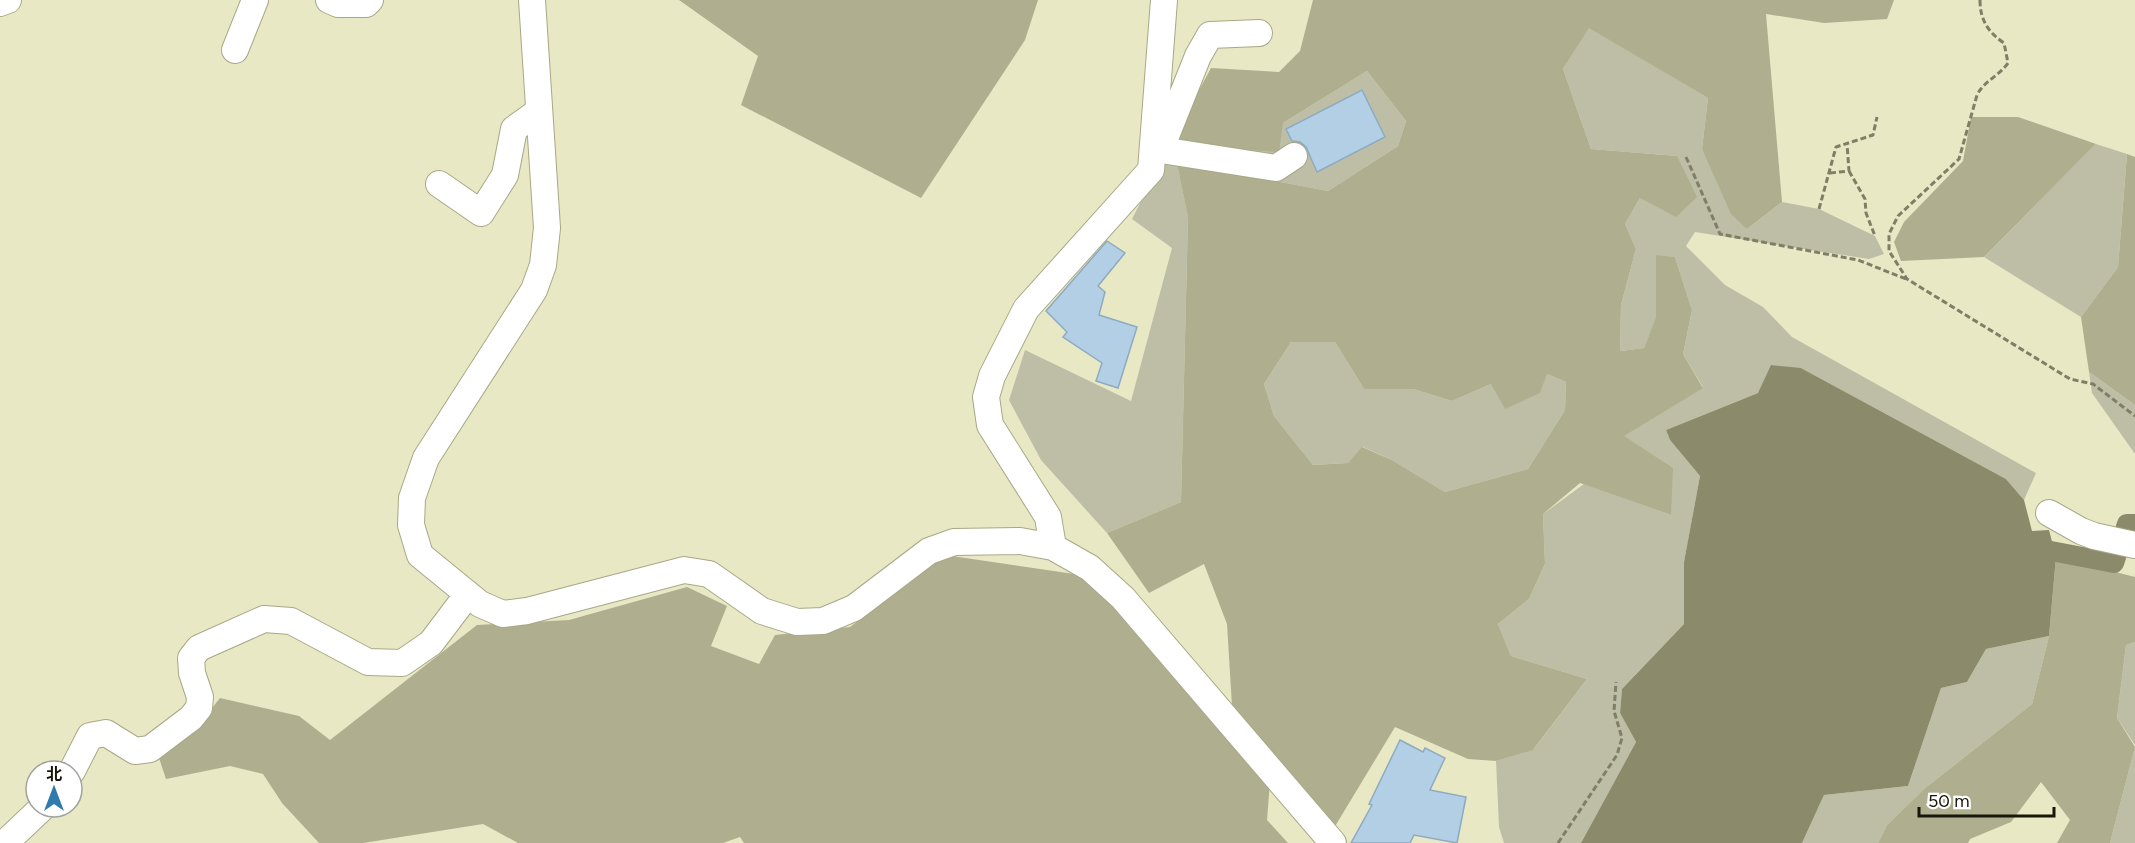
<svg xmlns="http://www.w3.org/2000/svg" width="2135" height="843" font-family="Figtree,'Noto Sans SC',sans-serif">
<rect width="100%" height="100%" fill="#e8e8c5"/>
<path fill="#bebea7" d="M1589 27 1708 98 1702 149 1747 229 1782 202 1819 209 1875 236 1884 254 1869 259 1695 232 1686 246 1725 285 1763 307 1792 337 2036 473 2024 500 2006 479 1801 368 1758 393 1666 430 1670 440 1700 476 1684 562V624L1622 689 1620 713 1636 742 1581 843H1504L1499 827 1496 761 1534 749 1587 679 1511 656 1498 624 1529 599 1545 564 1543 514 1584 484 1671 515 1623 436 1703 387 1683 354 1692 310 1675 257 1656 256V318L1644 348 1620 351 1621 305 1636 249 1625 224 1640 198 1677 156 1591 149 1563 69Z
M1367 71 1406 121 1398 146 1328 191 1196 166 1283 123Z
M1172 140 1188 216 1181 502 1107 533 1041 460 1009 400 1025 350 1131 401 1172 248 1132 219Z
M2096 144 2127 154 2118 267 2081 317 1984 257Z
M1291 342H1335L1364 389H1413L1452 401 1491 384 1547 374 1566 382 1565 410 1528 469 1445 492 1392 460 1363 447 1348 463 1313 465 1274 416 1264 384Z
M2089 372 2135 405V454L2092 393Z
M2049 636 2032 704 1924 789 1887 825 1878 843H1802L1824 795 1908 786 1941 688 1967 682 1986 649Z
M2135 642V745L2117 718 2126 645Z
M2135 747V843H2110Z"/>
<path fill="#afaf90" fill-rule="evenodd" d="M679 0H1038L1025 40 921 198 741 105 758 56Z
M1313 0H1894L1887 19 1824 23 1766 14 1782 202 1747 229 1731 214 1702 149 1708 98 1589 28 1563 69 1591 149 1677 156 1697 197 1676 217 1640 198 1625 224 1636 249 1621 305 1620 351 1644 348 1656 317V255L1675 257 1692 310 1683 354 1703 388 1624 436 1673 468 1671 515 1580 483 1543 514 1545 564 1529 599 1498 624 1511 656 1587 679 1533 750 1496 761 1468 759 1395 727 1334 828 1232 706 1227 624 1204 564 1149 593 1107 533 1181 502 1188 217 1172 140 1211 68 1279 72 1300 51ZM1367 71 1406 121 1398 146 1328 191 1197 166 1203 147 1279 152 1283 123ZM1291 342H1335L1364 389H1413L1452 401 1491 384 1505 409 1540 393 1547 374 1566 382 1565 410 1528 469 1445 492 1392 460 1362 447 1348 463 1313 465 1274 416 1264 384Z
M1971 117H2018L2096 144 1984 257 1901 261 1894 242 1904 222 1963 161Z
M2127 154 2135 157V405L2089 372 2081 317 2118 267Z
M945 555 1088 576 1270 782 1267 820 1288 843H744L740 837 723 843H518L483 824 363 843H319L282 803 263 774 230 766 166 779 158 755 193 732 220 698 299 716 330 740 477 625 569 620 687 587 727 606 711 646 759 664 775 635 850 627Z
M2056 557 2135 577V642L2126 645 2117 718 2135 747 2110 843H2057L2070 820 2041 782 2011 822 1970 839 1968 843H1878L1887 825 1924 789 2032 704 2049 636Z"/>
<path fill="#8b8b6c" d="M1771 365 1801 368 2006 479 2024 500 2032 531 2049 530 2056 557 2049 636 1986 649 1967 682 1941 688 1908 786 1824 795 1802 843H1581L1636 742 1620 713 1622 689 1684 624V562L1700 476 1670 440 1666 430 1758 393Z"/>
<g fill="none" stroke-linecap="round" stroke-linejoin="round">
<path stroke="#8b8b6c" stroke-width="20" d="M2030 547 2114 563 2127 524H2135"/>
</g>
<path fill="#b3cfe5" stroke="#8daac0" stroke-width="1.5" d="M1362 90 1385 137 1317 172 1306 147 1300 142 1292 141 1286 129Z
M1107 241 1125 253 1098 286 1105 292 1099 315 1137 327 1118 388 1096 381 1102 363 1063 337 1067 332 1046 311Z
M1400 740 1423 752 1425 748 1445 758 1430 790 1466 797 1457 843 1414 835 1410 843H1351L1372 805 1369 804Z"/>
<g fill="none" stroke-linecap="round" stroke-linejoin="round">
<g stroke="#a8a887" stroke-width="28">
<path id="minor" d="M329 0 338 4H366L370 0
M532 0 547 228 543 265 534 290 426 458 412 498 411 525 420 555 480 604 503 614 527 611 684 570 709 574 762 611 797 622 823 621 854 608 929 551 954 542 1020 541 1053 547 1090 568 1123 598 1333 843
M0 3 8 0
M235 50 255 0
M1161 150 1276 168 1294 156
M1160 151 1198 56 1210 35 1259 33
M439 184 481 213 505 175 514 129 539 111
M2049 513 2081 531 2094 536 2135 545
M1053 547 1048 517 990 425 986 397 992 376 1026 309 1151 170 1164 0
M72 771 90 736 106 733 135 751 150 749 191 718 199 708 200 697 192 673 191 658 199 648 264 619 291 621 368 662 402 663 431 643 468 594
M5 843 43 807"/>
</g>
<path stroke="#7f7f67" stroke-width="3" stroke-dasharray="6 3" stroke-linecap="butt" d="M1980 0C1980 20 1988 32 2004 43L2008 63C1999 76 1984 81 1977 95L1959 159 1898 216 1889 234V251L1907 279 2070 379 2093 384 2135 416
M1686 157 1720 234 1858 260 1906 279
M1849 171 1865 199 1866 213 1875 236
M1830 173 1849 171 1847 144
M1819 209 1836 147 1873 135 1877 117
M1558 843 1617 755 1622 738 1614 711 1616 682"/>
<use href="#minor" stroke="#fff" stroke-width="26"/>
</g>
<g transform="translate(54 789)"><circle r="28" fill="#ffffff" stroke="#a2a29d" stroke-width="1.5"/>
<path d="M0-4.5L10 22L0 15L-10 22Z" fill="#2f7bae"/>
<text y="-9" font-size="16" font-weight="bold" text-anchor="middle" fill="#161609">北</text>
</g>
<path d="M1919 807v9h135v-9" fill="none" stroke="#161609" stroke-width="3"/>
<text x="1928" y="807" font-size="18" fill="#161609" stroke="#ffffff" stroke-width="4.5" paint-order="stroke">50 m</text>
</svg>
